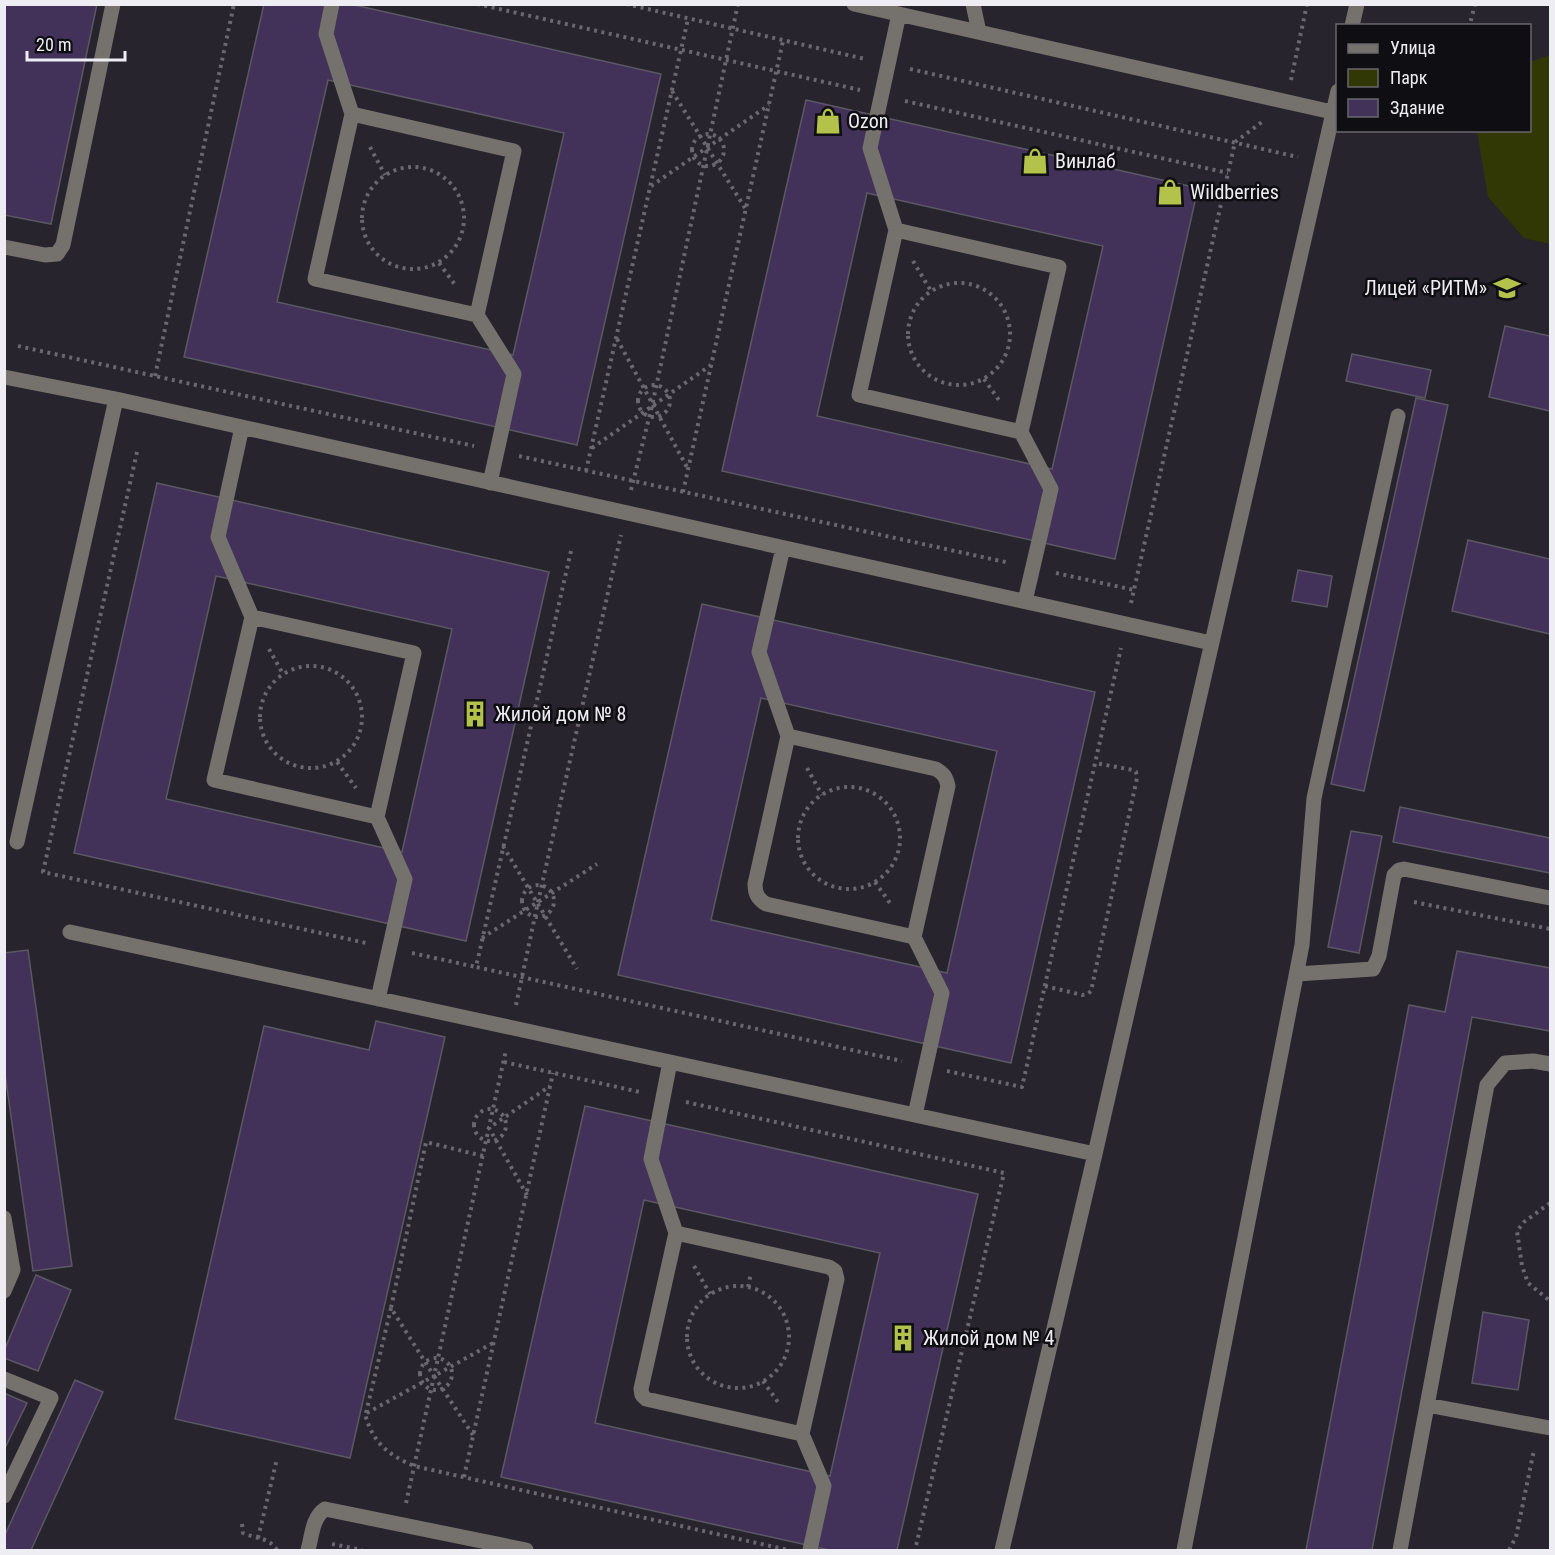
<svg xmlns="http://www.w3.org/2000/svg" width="1555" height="1555" font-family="'Roboto Condensed',sans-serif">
<rect width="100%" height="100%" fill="#27242d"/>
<path fill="#313805" d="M1550 55V244L1524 238 1488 197 1477 131 1530 130V62Z"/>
<path fill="#423159" stroke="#5c5863" stroke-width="1.5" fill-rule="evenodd" d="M4 4H97L51 224 4 215Z
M264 4H350L661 74 577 445 184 357ZM328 80 564 133 513 355 277 302Z
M806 100 1198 188 1115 559 722 471ZM867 193 1103 246 1052 469 817 416Z
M1505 326 1550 336V411L1489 397Z
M1352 354 1431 370 1425 398 1346 381Z
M1416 398 1448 405 1364 791 1331 784Z
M157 483 549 572 466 941 74 853ZM216 576 452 629 402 852 166 799Z
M1468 540 1550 559V634L1452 611Z
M1298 570 1332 576 1327 607 1292 601Z
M702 604 1095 692 1011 1063 618 975ZM761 698 997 751 947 973 711 920Z
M1400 807 1550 838V873L1393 842Z
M1351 831 1382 836 1359 953 1328 947Z
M28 950 72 1266 33 1271 4 1067V953Z
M1457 951 1550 968V1031L1472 1017 1372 1550H1306L1409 1005 1445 1012Z
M376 1021 445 1037 350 1458 175 1419 264 1026 369 1050Z
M585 1106 978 1194 897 1550H829L501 1477ZM644 1200 880 1253 830 1476 595 1423Z
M36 1275 71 1290 38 1371 4 1358V1351Z
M1483 1312 1529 1320 1518 1390 1472 1383Z
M75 1380 103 1392 31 1550H4V1537Z
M4 1393 27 1403 4 1450Z"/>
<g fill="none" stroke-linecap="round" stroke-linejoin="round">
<path stroke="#6a6770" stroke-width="4" stroke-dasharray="3 4.5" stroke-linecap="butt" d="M477 4 860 90
M626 4 865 59
M1466 26 1470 24 1475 4
M910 69 1298 157
M1291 80 1307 4
M672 91 745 208
M905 101 1228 173
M692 150a16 16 0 1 1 32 0a16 16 0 1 1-32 0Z
M370 147 385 175
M362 218a51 51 0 1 1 102 0a51 51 0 1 1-102 0Z
M651 186 769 105
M913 261 931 291
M439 263 456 286
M908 334a51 51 0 1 1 102 0a51 51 0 1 1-102 0Z
M617 339 688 469
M18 346 474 446
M155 376 234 4
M984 379 1001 403
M638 401a16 16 0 1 1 32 0a16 16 0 1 1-32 0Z
M592 448 711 365
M137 452 43 872 366 943
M519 456 1010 563
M586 471 688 19
M631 490 652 406 738 4
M683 492 783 41
M571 551 476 967 902 1061
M1056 573 1134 590
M1131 603 1235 142 1262 122
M269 649 283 674
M260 717a51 51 0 1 1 102 0a51 51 0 1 1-102 0Z
M337 762 356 788
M807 768 822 795
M798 838a51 51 0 1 1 102 0a51 51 0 1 1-102 0Z
M503 846 577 969
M875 882 892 906
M522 901a16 16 0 1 1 32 0a16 16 0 1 1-32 0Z
M1414 902 1550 929
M482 938 597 864
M412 953 476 967
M1045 986 1082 995 1088 994 1091 991 1137 778 1136 772 1133 770 1095 763
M516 1005 538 902 621 535
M504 1062 640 1092
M947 1071 1022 1087 1121 648
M686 1102 1004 1173 915 1550
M474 1125a16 16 0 1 1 32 0a16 16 0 1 1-32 0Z
M483 1156 426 1142 391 1308 434 1376 365 1414C373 1443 387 1454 414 1466L788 1550
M527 1195 489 1128 550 1086
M1550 1203 1524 1222 1517 1231 1522 1266 1528 1283 1550 1301
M694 1266 710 1294
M687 1337a51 51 0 1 1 102 0a51 51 0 1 1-102 0Z
M748 1287 751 1273
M420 1374a16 16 0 1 1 32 0a16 16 0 1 1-32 0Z
M763 1381 780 1405
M366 1413 391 1308
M473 1435 434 1376 493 1343
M464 1477 553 1073
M406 1503 506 1050
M242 1524 243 1533C256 1539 269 1537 277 1550
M258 1538 277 1459
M332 1544 362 1550
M1509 1550 1516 1537 1534 1450"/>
<path stroke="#75716c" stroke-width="15" d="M332 4 326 34 352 114
M854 4 1332 112
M973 4 979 32
M1352 26 1357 4
M896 230 870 148 899 14
M4 247 45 255 57 254 63 245 113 4
M477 315 315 279 352 114 514 151 477 315 514 374 490 483
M4 377 116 399 1211 643
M242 427 218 537 252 617
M1021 432 859 395 896 230 1059 267 1021 432 1051 489 1025 601
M783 548 759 652 788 736
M377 817 214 780 252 617 414 653 377 817 405 879 378 999
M17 842 116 399
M70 932 1095 1154
M914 937 766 904C758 899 755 894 755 884L788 736 936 769C944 774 946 777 948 786L914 937 942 993 915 1115
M1297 974 1373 969 1379 956 1394 875 1399 870 1404 869 1550 898
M670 1062 651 1159 676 1233
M4 1218 13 1270 4 1291
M4 1379 51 1398 4 1496
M1427 1405 1550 1428
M802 1434 646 1399 642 1395 641 1389 676 1233 829 1267 835 1271 837 1279 802 1434 824 1486 810 1550
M308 1550C312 1536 312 1518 325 1509L526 1550
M1002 1550 1095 1154 1338 91
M1184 1550 1302 945 1314 798 1398 416
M1400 1550 1487 1085 1505 1063 1533 1061 1550 1064"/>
</g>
<defs>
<g id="shop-bare" transform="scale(2.07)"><path d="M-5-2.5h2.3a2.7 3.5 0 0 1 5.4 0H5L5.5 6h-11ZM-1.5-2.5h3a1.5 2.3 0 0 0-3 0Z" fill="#b3c24b" stroke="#0f0e12" stroke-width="2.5" paint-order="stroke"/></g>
<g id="school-bare" transform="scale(2.07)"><path d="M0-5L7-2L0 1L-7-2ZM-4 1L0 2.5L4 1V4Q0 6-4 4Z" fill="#b3c24b" stroke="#0f0e12" stroke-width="2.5" paint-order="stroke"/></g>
<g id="building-bare" transform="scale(2.07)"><path d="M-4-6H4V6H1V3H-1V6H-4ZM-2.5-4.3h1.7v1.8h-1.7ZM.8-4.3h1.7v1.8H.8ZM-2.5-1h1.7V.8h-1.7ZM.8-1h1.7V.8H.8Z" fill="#b3c24b" stroke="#0f0e12" stroke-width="2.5" paint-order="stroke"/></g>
</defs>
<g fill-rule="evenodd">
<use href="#shop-bare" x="828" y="121"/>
<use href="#shop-bare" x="1035" y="161"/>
<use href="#shop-bare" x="1170" y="192"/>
<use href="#school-bare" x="1507" y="288"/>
<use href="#building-bare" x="475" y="714"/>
<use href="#building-bare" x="903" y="1338"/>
</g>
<g text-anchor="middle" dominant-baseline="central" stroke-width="5" stroke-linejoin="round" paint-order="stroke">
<g font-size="20" fill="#efedf4" stroke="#0f0e12" text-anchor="start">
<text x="848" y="121">Ozon</text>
<text x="1055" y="161">Винлаб</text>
<text x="1190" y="192">Wildberries</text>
<text x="1487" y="288" text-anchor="end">Лицей «РИТМ»</text>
<text x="495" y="714">Жилой дом № 8</text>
<text x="923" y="1338">Жилой дом № 4</text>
</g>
</g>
<rect width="1555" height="1555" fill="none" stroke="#efedf4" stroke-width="12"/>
<rect x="1336" y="24" width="195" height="108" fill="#0f0e12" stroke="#69676c" stroke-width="1.5"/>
<rect x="1348" y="44" width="30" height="9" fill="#75716c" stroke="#69676c" stroke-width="1.5"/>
<text x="1390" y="54" font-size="18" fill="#efedf4">Улица</text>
<rect x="1348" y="69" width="30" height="18" fill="#313805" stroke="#69676c" stroke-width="1.5"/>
<text x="1390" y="84" font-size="18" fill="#efedf4">Парк</text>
<rect x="1348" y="99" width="30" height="18" fill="#423159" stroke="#69676c" stroke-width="1.5"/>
<text x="1390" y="114" font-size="18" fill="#efedf4">Здание</text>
<path d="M27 51v9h98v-9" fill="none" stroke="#efedf4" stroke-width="3"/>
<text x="36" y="51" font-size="18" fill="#efedf4" stroke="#0f0e12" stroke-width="4.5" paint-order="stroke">20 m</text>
</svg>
